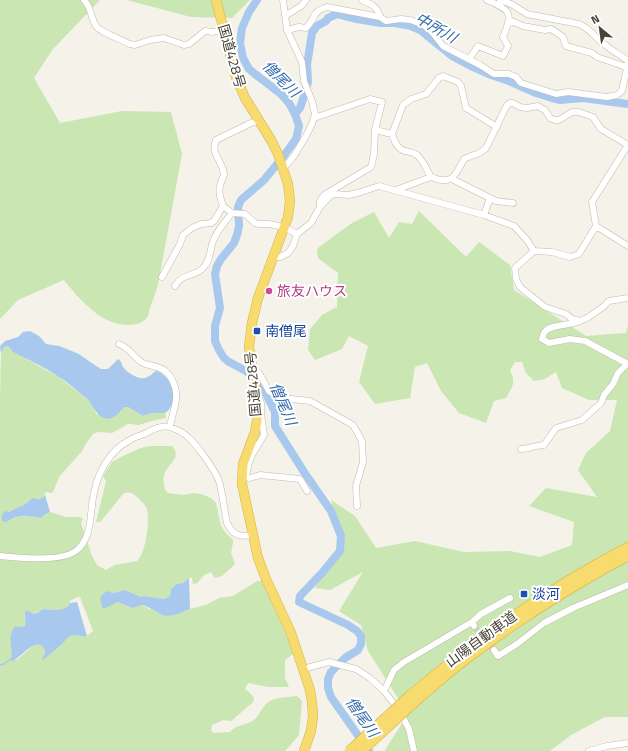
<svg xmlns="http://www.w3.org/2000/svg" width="628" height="751" font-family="'Titillium Web','Noto Sans JP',sans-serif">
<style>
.green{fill:#c9e6b3;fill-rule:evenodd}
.water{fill:#a8c8ee}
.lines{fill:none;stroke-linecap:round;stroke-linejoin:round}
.stream{stroke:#a8c8ee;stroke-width:1.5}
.river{stroke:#a8c8ee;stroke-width:8}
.minor-tunnel{stroke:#d1cfc5;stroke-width:6;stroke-dasharray:6 3;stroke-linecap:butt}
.minor-casing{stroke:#bfbaab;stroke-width:7}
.highway-casing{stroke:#d7b23f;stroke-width:10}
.minor{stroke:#fff;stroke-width:6}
.highway{stroke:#f8db6f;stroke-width:9}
.highway-bridge-casing{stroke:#d7b23f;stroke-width:10;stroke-linecap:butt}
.highway-bridge{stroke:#f8db6f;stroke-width:9}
.hotel-dot{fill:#d1479c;stroke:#fff;stroke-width:1.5}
.transit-dot{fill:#1a4fb4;stroke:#fff;stroke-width:1.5}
.labels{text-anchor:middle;stroke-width:4;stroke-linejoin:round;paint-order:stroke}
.street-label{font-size:14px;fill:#474337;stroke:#fff}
.hotel-label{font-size:14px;fill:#b23c85;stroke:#fff;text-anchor:start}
.transit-label{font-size:14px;fill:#164399;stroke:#fff;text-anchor:start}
.water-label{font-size:15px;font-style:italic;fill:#346caf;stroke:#fff}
</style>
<rect width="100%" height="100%" fill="#f4f2e9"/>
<path class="green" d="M0 0H100L53 49 34 78 60 123 122 111 171 112 182 154 158 285C155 293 153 301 150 308 149 311 149 315 147 317 143 323 138 324 131 325 103 327 80 300 64 280L18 300 0 319Z
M127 0H250L232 18 191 17Z
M419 211 466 257 479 242 510 265 514 290 586 336 626 333 628 325V717H605L571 735 550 751H386L385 750 408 714 368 651 361 625 339 611 363 572 330 590 315 588 341 543 331 500 355 516 376 548 415 541 464 552 510 551 540 557 572 545 574 522 529 506 546 488 597 497 578 470 586 453 610 431 617 400H589L562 388 556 372 545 379 534 381 526 373 522 362H515L510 370C516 383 513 386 506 398L494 401 486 423 459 413 441 391 427 363 415 367 410 398 375 404 359 382 368 346 349 336 342 349 315 360 308 350 310 329 322 315 337 307 338 273 318 258 317 252 318 248 352 223 374 212 389 238 399 222 412 224Z
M5 346H8L13 352 59 377 86 398 92 405 97 415 120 413 124 407H128L143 416 154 413H165L166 418 156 420 138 425 131 424H128L112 433 97 432 93 434 85 445 82 451 59 477 54 490 52 493 46 492 42 499 40 500 32 498C24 507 19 506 9 512L6 511 11 519C21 516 31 516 42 518L44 515 50 512 66 517H80L83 519 81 523 92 556 97 565 106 570 115 565 137 561C146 554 151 516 146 507 144 503 140 500 137 497 133 493 128 491 123 494L102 520 100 522H96L106 481 103 476 112 462 125 455 141 448 151 446H172C183 458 167 464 164 475 163 478 163 481 164 484 164 488 165 490 168 493L183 495 194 493 201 494 211 498 216 503 221 526 225 532 233 540V543L231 553 235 564 222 576 215 578 211 572 204 575 197 583 193 584 192 578H189L183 583 177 584 171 589 170 596 164 599 144 596 141 597 125 590 114 593 107 591 103 608 118 602 132 608 142 605 149 609 156 610 161 615 184 612 190 609 206 605 219 598 233 596 257 581H262L288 639 293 654 285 660V678L289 687H269L248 683 245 689 249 692 254 698 253 702 237 716 231 721 223 720 212 725 211 730 213 733 230 732C235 724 248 726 255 719 261 713 263 704 272 700 278 697 290 697 297 696L302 701 299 735 285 751H0V399L1 353ZM77 597H80L93 631 87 636H81L75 635 70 636 62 644 42 659C44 655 47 651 44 647 36 637 24 656 18 659 16 660 13 660 11 660L17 626 22 627 25 626 26 622 24 615C32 614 37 614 43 609 51 610 66 612 70 603V601Z"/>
<path class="water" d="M30 331 39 336 46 344 59 346 79 354 90 362 101 369H108L118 359C122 362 121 363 123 367 126 372 139 380 145 378 149 377 153 373 156 371 163 372 173 384 174 391 176 397 171 410 165 413 162 413 158 413 155 413 151 413 147 415 143 416L128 407H124C120 413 112 421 104 418 95 415 92 402 84 396 76 390 68 382 59 377 45 367 28 360 13 352L8 346H5L1 353 0 346 5 341 18 337 23 332Z
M45 495 50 512 44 515 42 518C31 516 15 514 7 522L2 521C2 517 1 513 6 511L9 512C19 506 24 507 32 498 39 499 40 501 45 495Z
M189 578 190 609C183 612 171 618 162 615 159 614 157 611 154 610 150 608 147 607 143 605L132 608 118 602 103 609C100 599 98 597 107 591L114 593 125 590 141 597 144 596 164 599 170 596 171 589 174 586 177 584 183 583Z
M77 602 87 636H81L75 635 70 636 62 644 43 660 42 659C44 655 47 651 43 647 35 638 21 657 13 661L11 660C14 648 6 638 15 626L22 627 25 626C27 619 23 617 26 610L34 614 39 612 43 609C51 610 66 612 70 603Z"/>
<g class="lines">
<path class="stream" d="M0 665 4 664 12 658"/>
<path class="river" d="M257 0 249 12 242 28 240 43 243 58 249 69 255 74 281 94 289 103 295 114 299 126 296 139 283 157 264 180 241 200 238 207 239 226 237 235 234 243 221 259 217 266 215 274 220 308 215 326V341L219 350 224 358 229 362 246 371 261 384 275 412V426L304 472 331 511 341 536 340 551 322 573 300 596 299 602 348 625 357 631 361 636V644L358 650 345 658 331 672 328 679V688L331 697 369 751
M295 114 300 108 305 93 308 82 307 65 312 33 317 26 326 21 328 18 337 14 357 19 381 23H395L411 26 420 30 452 56 469 65 491 75 509 81 536 93 552 98 560 100 583 98 628 104"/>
<path class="minor-tunnel" d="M474 626 494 650"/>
<g class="minor-casing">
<path id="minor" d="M84 0C91 7 91 18 96 26 100 32 122 40 130 44L135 45 150 40 164 38 184 45 189 44 205 31 213 32 223 29
M362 0C371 4 378 7 380 17
M500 0 511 4 527 14 579 24C591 29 594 37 604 44 611 50 620 55 628 61
M285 16 301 6 306 0
M509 20 523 26 545 30 551 29 563 37 566 46 592 53 597 57 623 66H628
M287 30 299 27 306 28C316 18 311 12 327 7L380 17 386 21 401 19 410 20 422 24 432 32 443 46 480 65 494 74H509L516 77 521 83 556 94 568 92 607 97 617 95 622 91 627 67
M469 59 478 46 503 56 508 46 503 37C514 12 510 10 487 0
M314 118 370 99 382 102 375 130
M392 134C394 141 397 149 405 151 409 152 413 152 417 155 423 160 427 170 431 177
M628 145 592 202 596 226 579 254 570 257 552 252 534 251 515 268 516 279 520 287 545 307 566 314 572 319 580 321C570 326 548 324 544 333 543 335 543 337 542 339L549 343 570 339 585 341 628 364
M283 169 294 156 306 136 312 124 315 114 312 101 304 81 302 62 287 30 283 0
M452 179 496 201 513 203
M396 190 431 177C452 186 455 176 464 159 471 155 480 155 486 148L507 105 510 103H513L520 107 527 108 538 106 541 108 545 110 550 118 555 120H559L572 112H579L593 117 601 129 628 145
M223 206 232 213 245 214 255 223 259 224H269L284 227 297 234
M320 206V201L324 195 371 167 374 154 375 130 392 134 403 105 411 99 426 94 439 78 443 76 458 82 461 86 466 108 497 127
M484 215 490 198
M596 226 628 246
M272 258 280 257 288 253 293 246 297 234 311 223 320 207 330 196 334 194 349 195 361 192 379 186 484 215 514 226 527 240 534 251
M162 277 180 244 183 235 192 228 201 224 211 223 214 221 223 206C218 192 218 188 224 175 223 161 210 154 216 140L251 123 259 121
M175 286C183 272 194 278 203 268 212 259 209 249 214 239 218 229 226 221 232 213
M580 321 587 318 603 307 609 301 628 298
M119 344C130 348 134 358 143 363 150 366 157 366 164 370 168 373 171 377 173 382 181 397 172 412 170 427
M252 368 259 373 269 391 282 398 310 401 353 425 362 441 363 462 356 486 357 506
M521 449C530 449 536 445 544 445L556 428 582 420 601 403 604 395 613 384 618 373 627 364
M246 476 249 463 252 455 264 435 261 414V403L258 396
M242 477 250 478 260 475 300 479 307 491
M0 556C18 558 63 562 77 550 87 542 90 527 91 514 92 507 92 500 94 493 98 472 110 450 130 440 134 437 139 436 144 434 154 429 164 423 175 429 180 431 184 433 188 437 197 445 215 470 219 481 223 495 224 509 227 523 233 536 240 537 253 535
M472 622 481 614 510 598
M494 650 498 656 517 644 544 623 573 608 628 585
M303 669 329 662 356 669 370 678 384 691 399 710 409 729 414 751
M384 691 394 670 404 662 472 622 474 626
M589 751 607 746 628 743"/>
</g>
<g class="highway-casing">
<path id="highway" d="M216 0 236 77 245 98 271 140 278 154 288 184 290 201 288 217 258 298 252 323 249 347 256 392 257 420 255 432 243 464 242 484 258 558 266 579 280 609 291 633 310 690 312 702 313 716 311 731 304 751
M408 697C476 639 549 588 628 547
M414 703C431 688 449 672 468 658 518 620 572 586 628 556"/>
</g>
<use href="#minor" class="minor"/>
<use href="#highway" class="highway"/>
<g class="highway-bridge-casing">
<path id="highway-bridge" d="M349 751 408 697
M362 751 414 703"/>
</g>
<use href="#highway-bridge" class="highway-bridge"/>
</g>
<circle class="hotel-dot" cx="269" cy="291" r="4"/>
<g class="transit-dot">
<rect x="253" y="327" width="8" height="8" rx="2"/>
<rect x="520" y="590" width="8" height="8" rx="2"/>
</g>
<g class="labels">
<g class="street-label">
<text transform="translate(232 56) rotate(74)" y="5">国道428号</text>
<text transform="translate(253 384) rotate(-95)" y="5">国道428号</text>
<text transform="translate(481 639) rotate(-36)" y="5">山陽自動車道</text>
</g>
<g class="hotel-label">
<text x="277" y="296">旅友ハウス</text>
</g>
<g class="transit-label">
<text x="265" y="336">南僧尾</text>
<text x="532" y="599">淡河</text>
</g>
<g class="water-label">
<text transform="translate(436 28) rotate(30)" y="5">中所川</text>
<text transform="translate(281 79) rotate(45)" y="5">僧尾川</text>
<text transform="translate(283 404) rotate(67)" y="5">僧尾川</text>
<text transform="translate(362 717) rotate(55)" y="5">僧尾川</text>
</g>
</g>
<g transform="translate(600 28) rotate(331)" stroke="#ffffff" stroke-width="3" paint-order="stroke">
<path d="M0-3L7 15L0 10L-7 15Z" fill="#474337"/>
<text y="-6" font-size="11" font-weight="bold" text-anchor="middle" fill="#474337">N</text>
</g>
</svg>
